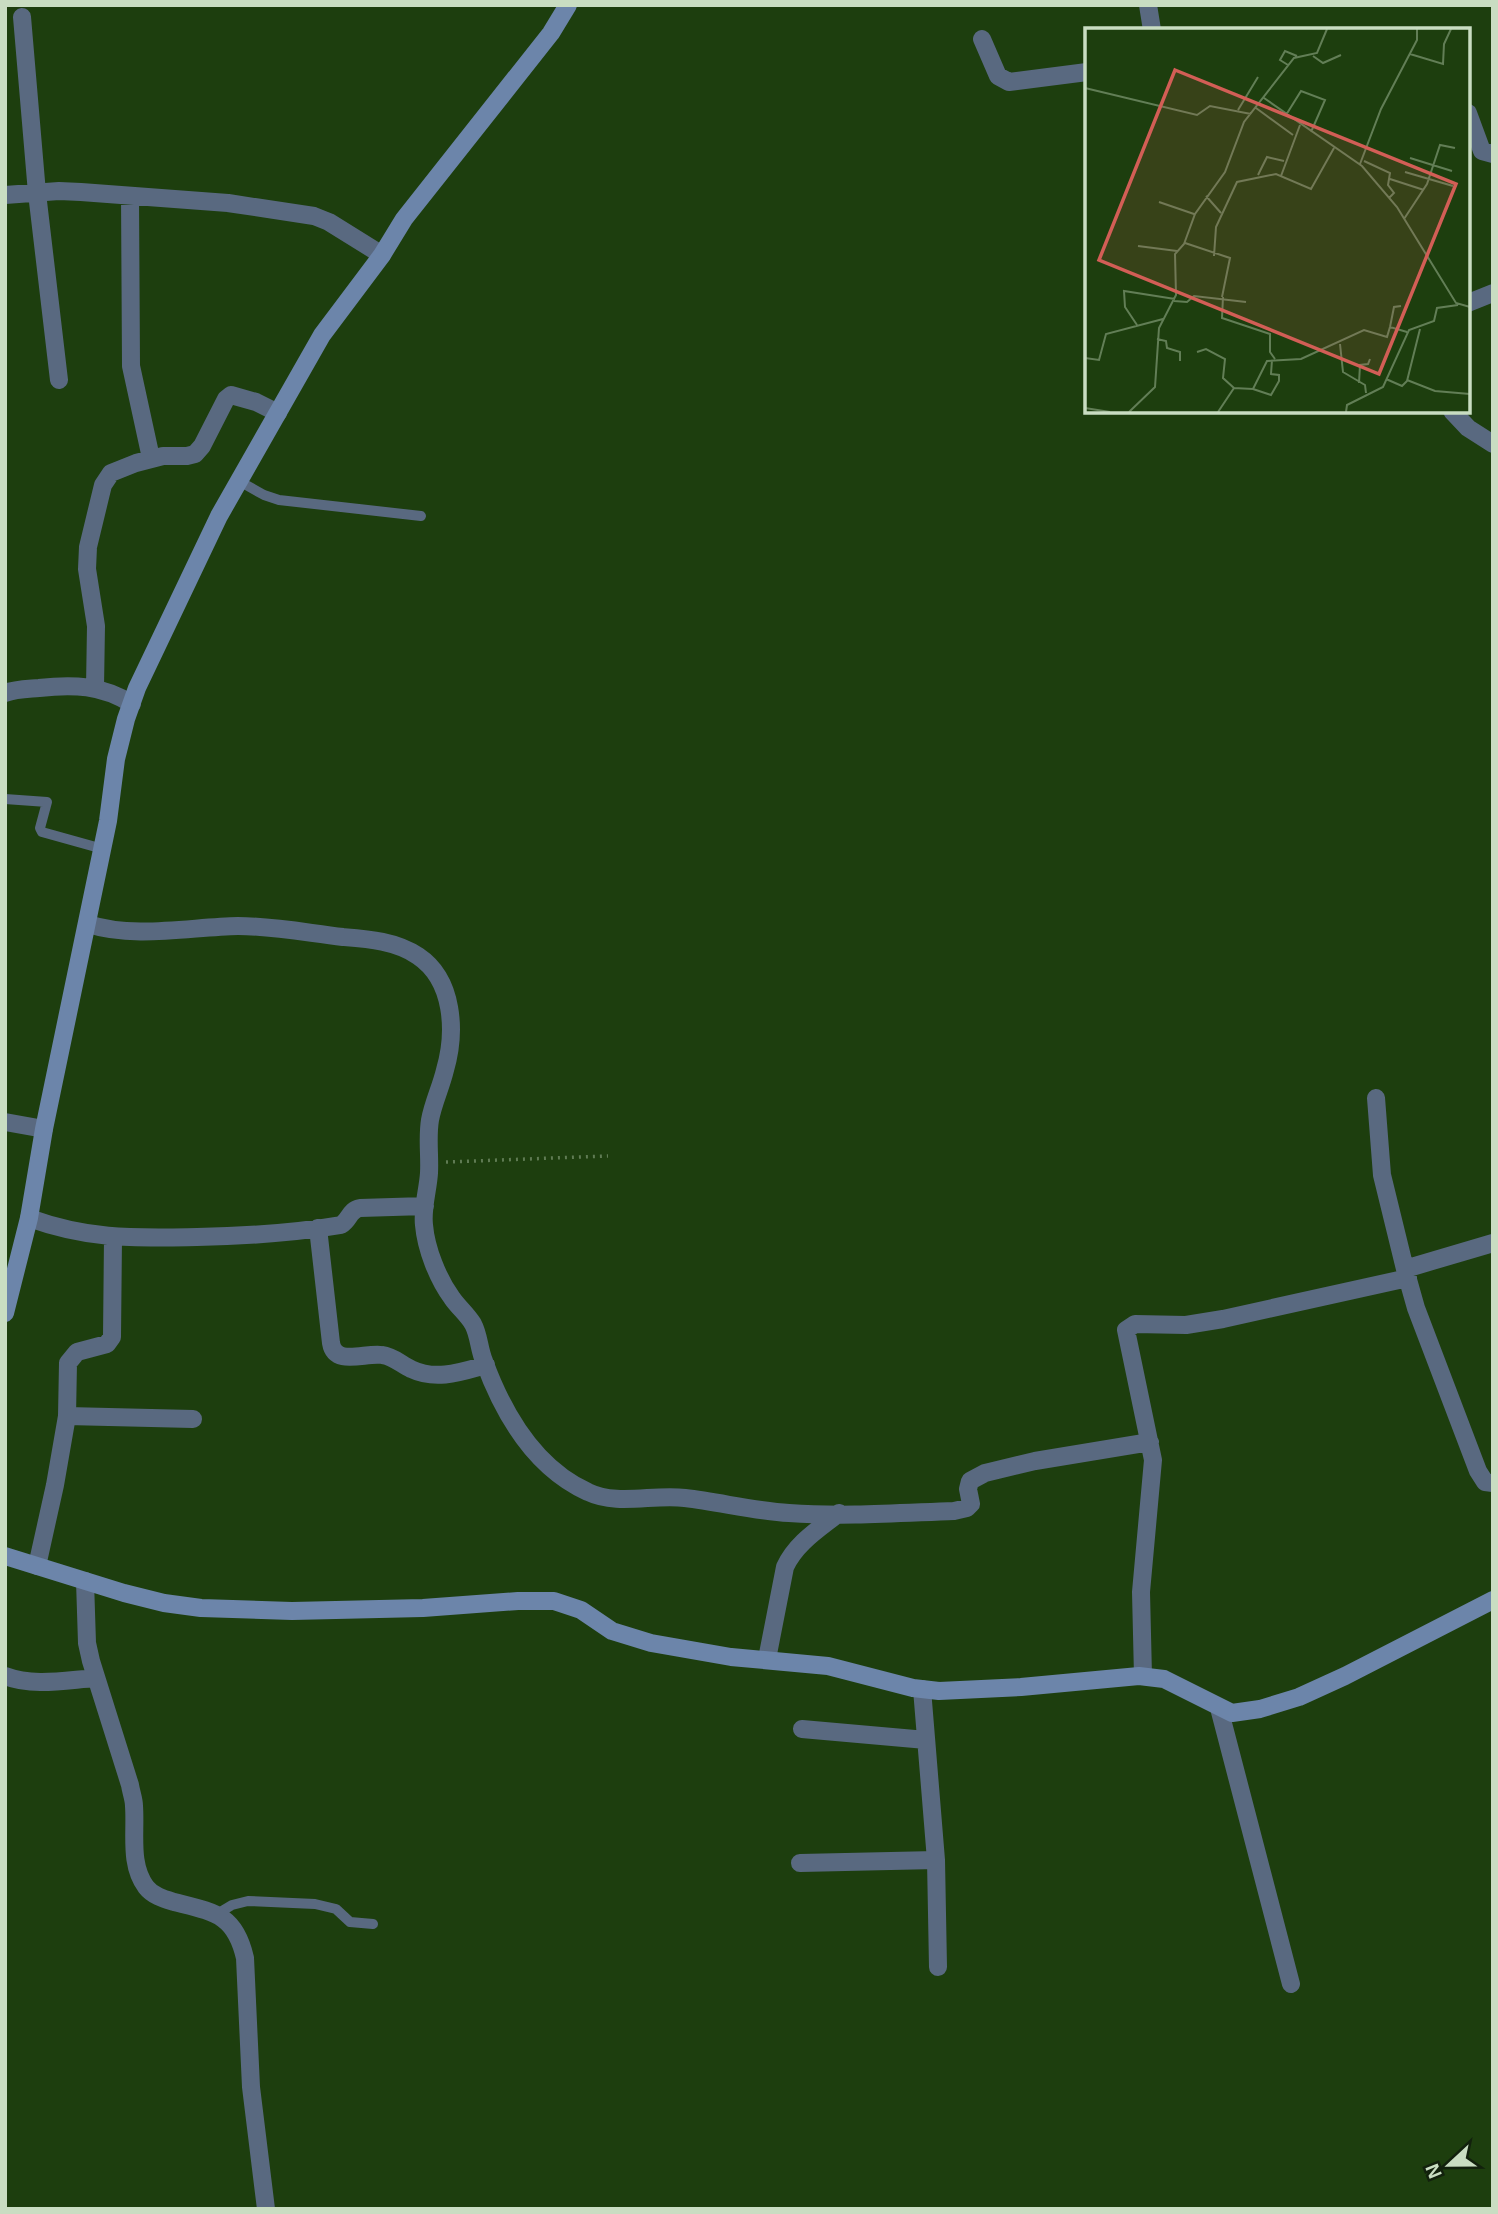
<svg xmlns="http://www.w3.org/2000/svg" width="1498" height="2214" font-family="Helvetica,sans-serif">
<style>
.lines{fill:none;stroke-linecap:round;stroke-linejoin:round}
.path{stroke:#5f7b53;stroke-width:3.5;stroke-dasharray:2 5;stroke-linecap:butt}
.lane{stroke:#596980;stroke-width:10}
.street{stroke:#596980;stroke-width:18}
.secondary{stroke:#6c85aa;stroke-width:18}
.inset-road{fill:none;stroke:#627e56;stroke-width:2}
.view{fill:#d25e56;fill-opacity:0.15;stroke:#d25e56;stroke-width:3.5}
.inset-edge{fill:none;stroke:#c9ddc2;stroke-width:3.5}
</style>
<rect width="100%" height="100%" fill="#1d3e0e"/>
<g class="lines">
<path class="path" d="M446 1162 608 1156"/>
<path class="lane" d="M239 481 264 495 279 500 421 516
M5 799 47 802 40 828 42 832 103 849
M217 1914 232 1905 248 1901 315 1904 336 1909 350 1922 373 1924"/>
<path class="street" d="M1148 5 1152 30
M22 17 37 193 59 380
M982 39 998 76 1009 82 1087 72
M1468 113 1482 151 1493 154
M5 195 59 191 81 192 228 203 314 216 329 222 382 255
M130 196 131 366 151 458
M1468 303 1493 293
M1452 411 1468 428 1493 444
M95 687 96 626 87 569 88 547 103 485 111 473 136 463 163 456H187L195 454 202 446 226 399 231 395 256 402 278 413
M5 693C16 689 28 689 39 688 73 684 102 685 132 704
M88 924C134 939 190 927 238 926 273 926 308 933 343 937 368 939 396 941 418 956 454 980 456 1032 445 1070 441 1087 433 1103 430 1120 427 1138 430 1155 429 1173 428 1190 422 1208 424 1225 426 1249 438 1279 452 1298 458 1307 467 1314 473 1324 479 1335 479 1349 484 1361 503 1413 535 1468 588 1492 617 1506 653 1494 685 1498 720 1502 754 1511 789 1513 844 1517 899 1513 954 1511L967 1508 971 1504 968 1489 970 1481 985 1473 1035 1461 1150 1442
M1376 1098 1382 1175 1405 1269 1416 1308 1478 1471 1485 1482 1493 1483
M5 1122 44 1129
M29 1218C90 1240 134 1238 197 1237 245 1236 294 1233 341 1225 350 1220 349 1210 360 1208L425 1206
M318 1228 331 1343C335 1367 366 1352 382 1355 393 1356 402 1365 411 1369 436 1381 461 1372 486 1365
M1405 1269 1493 1243
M67 1416 193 1419
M37 1566 55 1485 67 1416 68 1363 77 1352 107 1344 112 1337 113 1238
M85 1581 87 1643 91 1661 130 1785C131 1792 134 1799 134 1806 136 1833 129 1864 146 1887 153 1896 164 1899 174 1902 214 1912 235 1914 245 1958L251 2087 266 2209
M767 1659 785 1567C796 1543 819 1529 839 1513
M5 1676C34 1687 66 1680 96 1678
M1143 1676 1141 1592 1153 1460 1126 1330 1135 1324 1186 1325 1223 1319 1408 1278
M922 1689 936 1860 938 1967
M1219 1708 1291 1984
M802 1729 926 1740
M800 1863 936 1860"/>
<path class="secondary" d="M5 1313 29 1218 44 1129 108 821 116 759 126 719 137 688 219 516 322 335 382 255 404 219 551 33 568 5
M5 1556 124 1593 164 1603 201 1608 292 1611 423 1608 518 1601H554L581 1610 612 1631 651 1643 731 1657 828 1666 913 1688 939 1691 1021 1687 1139 1676 1164 1679 1232 1713 1260 1709 1299 1697 1345 1676 1493 1600"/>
</g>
<g transform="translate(1085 28)">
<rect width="385" height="385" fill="#1d3e0e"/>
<path class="inset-road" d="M325 26 358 36 359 16 366 1M228 28 238 35 256 27M203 37 195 32 200 23 212 28M0 60 112 87 125 78 166 86M179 70 277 138 312 179 371 275 385 279M171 80 208 107M153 82 173 49M201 87 216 63 240 72 226 104M325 130 367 143M279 133 305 145 303 157 309 165 304 170M275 136 296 81 332 12V1M320 144 368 158M173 147 182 129 199 133M196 148 215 97M305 151 339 162M121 168 136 185M74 174 109 186M319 191 342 156 355 117 370 120M100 215 145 230 137 269M53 218 92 223M129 228 131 199 152 154 191 146 226 161 249 120M138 269 137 290 185 306V324L190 331M89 273 102 274 109 268 161 274M52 297 40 279 39 263 90 271M305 299 309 279 316 278M72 311 81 313 82 320 95 324V333M255 316 258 344 280 357 281 365M112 324 121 321 140 331 138 350 149 360M0 330 14 332 21 306 78 291M301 351 317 358 322 353 335 301M322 352 350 363 385 366M274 355 275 337 283 336 285 331M168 361 186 367 194 353V347L186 346 187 332M0 380 25 384M44 384 70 359 74 300 91 267 90 226 99 216 110 186 140 144 159 94 209 30 232 25 242 1M133 384 149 360 168 361 182 333 216 331 279 302 302 309 305 299 322 304M261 384 262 377 298 359 324 302 349 293 352 280 373 277"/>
<path class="view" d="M90 42 371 156 294 346 14 232Z"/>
<rect width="385" height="385" class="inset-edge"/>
</g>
<rect width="1498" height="2214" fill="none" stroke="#c9ddc2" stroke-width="14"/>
<g transform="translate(1449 2165) rotate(248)" stroke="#12210d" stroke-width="5" paint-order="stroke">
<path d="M0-5L12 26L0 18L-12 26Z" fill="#c9ddc2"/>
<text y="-10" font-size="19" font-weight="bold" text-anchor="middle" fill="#c9ddc2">N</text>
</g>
</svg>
